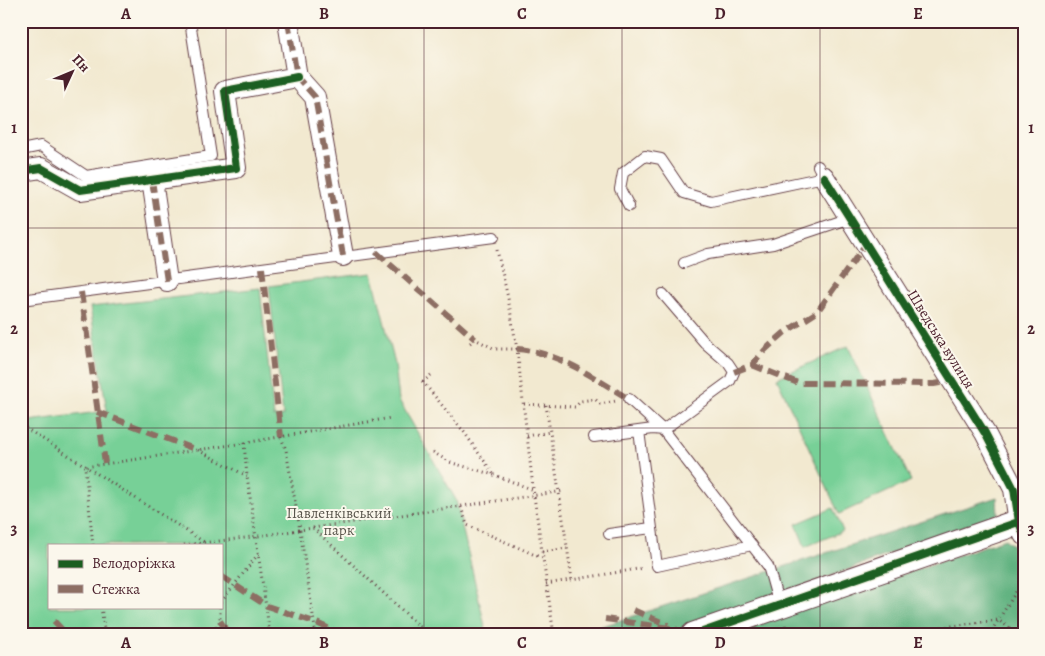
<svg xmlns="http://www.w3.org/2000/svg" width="1045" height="656" font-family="Alegreya,serif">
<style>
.green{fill:#77d097;stroke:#607861;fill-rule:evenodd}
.forest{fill:#61b280;stroke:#566856}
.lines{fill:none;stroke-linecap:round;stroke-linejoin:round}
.service-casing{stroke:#633d44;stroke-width:12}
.minor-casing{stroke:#633d44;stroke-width:22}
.tertiary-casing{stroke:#633d44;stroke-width:27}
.path{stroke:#633d44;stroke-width:3;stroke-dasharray:1 4;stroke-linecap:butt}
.service{stroke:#fff;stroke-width:10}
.minor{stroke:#fff;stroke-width:20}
.tertiary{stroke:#fff;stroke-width:25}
.quiet{stroke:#8d6e63;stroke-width:6;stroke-dasharray:12 6;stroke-linecap:butt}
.cycleway-casing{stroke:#fbf7ec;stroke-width:11}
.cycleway{stroke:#1b5e20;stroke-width:8}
.grid{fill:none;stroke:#4a1f2b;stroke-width:1;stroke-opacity:0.55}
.labels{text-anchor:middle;stroke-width:4;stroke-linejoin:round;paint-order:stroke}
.street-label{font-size:15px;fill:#4a1f2b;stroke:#fbf7ec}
.park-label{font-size:15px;fill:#58544b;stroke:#fbf7ec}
.neatline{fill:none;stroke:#4a1f2b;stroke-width:2}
.grid-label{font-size:16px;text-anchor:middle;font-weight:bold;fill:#4a1f2b}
</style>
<rect width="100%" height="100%" fill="#fbf7ec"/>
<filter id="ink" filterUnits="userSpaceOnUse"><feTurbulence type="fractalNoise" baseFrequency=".02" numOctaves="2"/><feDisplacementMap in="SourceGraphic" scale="10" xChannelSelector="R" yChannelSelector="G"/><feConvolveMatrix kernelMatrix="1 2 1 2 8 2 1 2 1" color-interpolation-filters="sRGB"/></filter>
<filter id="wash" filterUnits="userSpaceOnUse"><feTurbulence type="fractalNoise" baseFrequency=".0096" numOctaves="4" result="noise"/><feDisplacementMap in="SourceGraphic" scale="20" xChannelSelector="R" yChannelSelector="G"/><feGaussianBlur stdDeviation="1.12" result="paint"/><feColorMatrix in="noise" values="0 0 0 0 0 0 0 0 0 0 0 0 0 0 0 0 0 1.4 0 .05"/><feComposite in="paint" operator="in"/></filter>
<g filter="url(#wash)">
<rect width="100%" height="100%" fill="#f2e9d0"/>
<path class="green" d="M372 273 395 364 399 400 456 500 487 635H23L21 622V422L107 411 90 307 260 288 274 417 283 416 269 286ZM49 545H221V607H49Z
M848 346 911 481 839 514 777 378Z
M833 508 843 531 805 547 796 524Z"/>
<path class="forest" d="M997 497 998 514 769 599 662 635H575Z
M1005 539 1015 547 1024 561V635H726Z"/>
</g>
<g filter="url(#ink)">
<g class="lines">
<g class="service-casing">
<path id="service" d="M21 150 41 146 86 176 211 156 190 21
M629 206 620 189 623 173 645 156 661 159 684 193 711 201 824 177 818 166
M684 263 708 254 773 244 850 218
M21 300 494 237
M629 399 663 430 768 566 779 605
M639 431 657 566 752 545
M594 437 653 429 663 430 730 381 734 372 728 363 705 343 663 294
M609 534 651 528"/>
</g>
<g class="minor-casing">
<path id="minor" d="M288 21 297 77 315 97 343 256
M21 171 41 168 80 190 236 168 225 91 297 77
M824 177 985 433 1014 489 1019 522 1024 535
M152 180 167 281"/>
</g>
<g class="tertiary-casing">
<path id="tertiary" d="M694 635 1024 520"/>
</g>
<path class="path" d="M497 250 508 298 517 349 534 496 554 635
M470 343 475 339 495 349H517
M431 375 423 382 464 432 494 475
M524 404 575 407 581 401 595 399 600 404 616 401
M546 405 572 580
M21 427H24L204 542 205 545
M527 436 550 432
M281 437 286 450 300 530 316 635
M244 443 247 476 270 635
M198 450 247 476
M433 452 449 462 494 475 534 490
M461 507 467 525 542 558
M313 528 429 635
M93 545 85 467 244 443 391 418
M184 545 245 538 564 491
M542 552 567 548
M546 584 644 568
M221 602 259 553
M101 607 105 635
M785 625 787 635
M210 635 220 621V607
M882 635 998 620 1021 635
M989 635 1024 579"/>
<use href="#service" class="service"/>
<use href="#minor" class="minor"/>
<use href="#tertiary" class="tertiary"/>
<path class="quiet" d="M288 21 297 77 315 97 343 256
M152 180 167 281
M376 252 475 339
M262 268 281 437
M81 292 105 463
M517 349C559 352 594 378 629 399
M752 365 798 383 934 384 952 381
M734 372 752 365 765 350 784 333 817 312 865 245
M97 412 197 450
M221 576 267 606 314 622 344 635
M633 610 668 625
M605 619 677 629
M54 621 67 635
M220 621 230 635"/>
<g class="cycleway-casing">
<path id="cycleway" d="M21 171 41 168 80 190 236 168 225 91 297 77
M824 177 985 433 1014 489 1019 522 1024 535
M694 635 1024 520"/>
</g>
<use href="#cycleway" class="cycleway"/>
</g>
</g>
<path class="grid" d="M226 21V635M424 21V635M622 21V635M820 21V635M21 228H1024M21 428H1024"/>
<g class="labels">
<g class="street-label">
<text transform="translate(941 339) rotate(58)" y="5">Шведська вулиця</text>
</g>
<g class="park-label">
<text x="339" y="518">Павленківський<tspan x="339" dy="17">парк</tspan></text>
</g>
</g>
<rect width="1045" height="656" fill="none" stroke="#fbf7ec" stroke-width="55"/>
<rect x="48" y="544" width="175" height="65" fill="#fbf7ec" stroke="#b4a19f"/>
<rect x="58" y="560" width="25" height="8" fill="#1b5e20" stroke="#b4a19f"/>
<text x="92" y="568" font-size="15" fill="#4a1f2b">Велодоріжка</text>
<rect x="58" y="585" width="25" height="8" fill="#8d6e63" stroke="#b4a19f"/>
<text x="92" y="594" font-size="15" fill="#4a1f2b">Стежка</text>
<g transform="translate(72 72) rotate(46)" stroke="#fbf7ec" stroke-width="4" paint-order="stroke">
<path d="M0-4L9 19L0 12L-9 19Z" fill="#4a1f2b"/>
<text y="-8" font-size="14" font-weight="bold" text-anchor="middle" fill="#4a1f2b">Пн</text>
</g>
<rect x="28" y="28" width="990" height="600" class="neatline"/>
<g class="grid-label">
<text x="126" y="19">A</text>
<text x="324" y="19">B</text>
<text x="522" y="19">C</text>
<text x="720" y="19">D</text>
<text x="918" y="19">E</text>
<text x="14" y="133">1</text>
<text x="1031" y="133">1</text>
<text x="14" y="334">2</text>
<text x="1031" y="334">2</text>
<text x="14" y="534">3</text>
<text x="1031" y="534">3</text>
<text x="126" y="648">A</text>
<text x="324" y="648">B</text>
<text x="522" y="648">C</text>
<text x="720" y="648">D</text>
<text x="918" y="648">E</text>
</g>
</svg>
